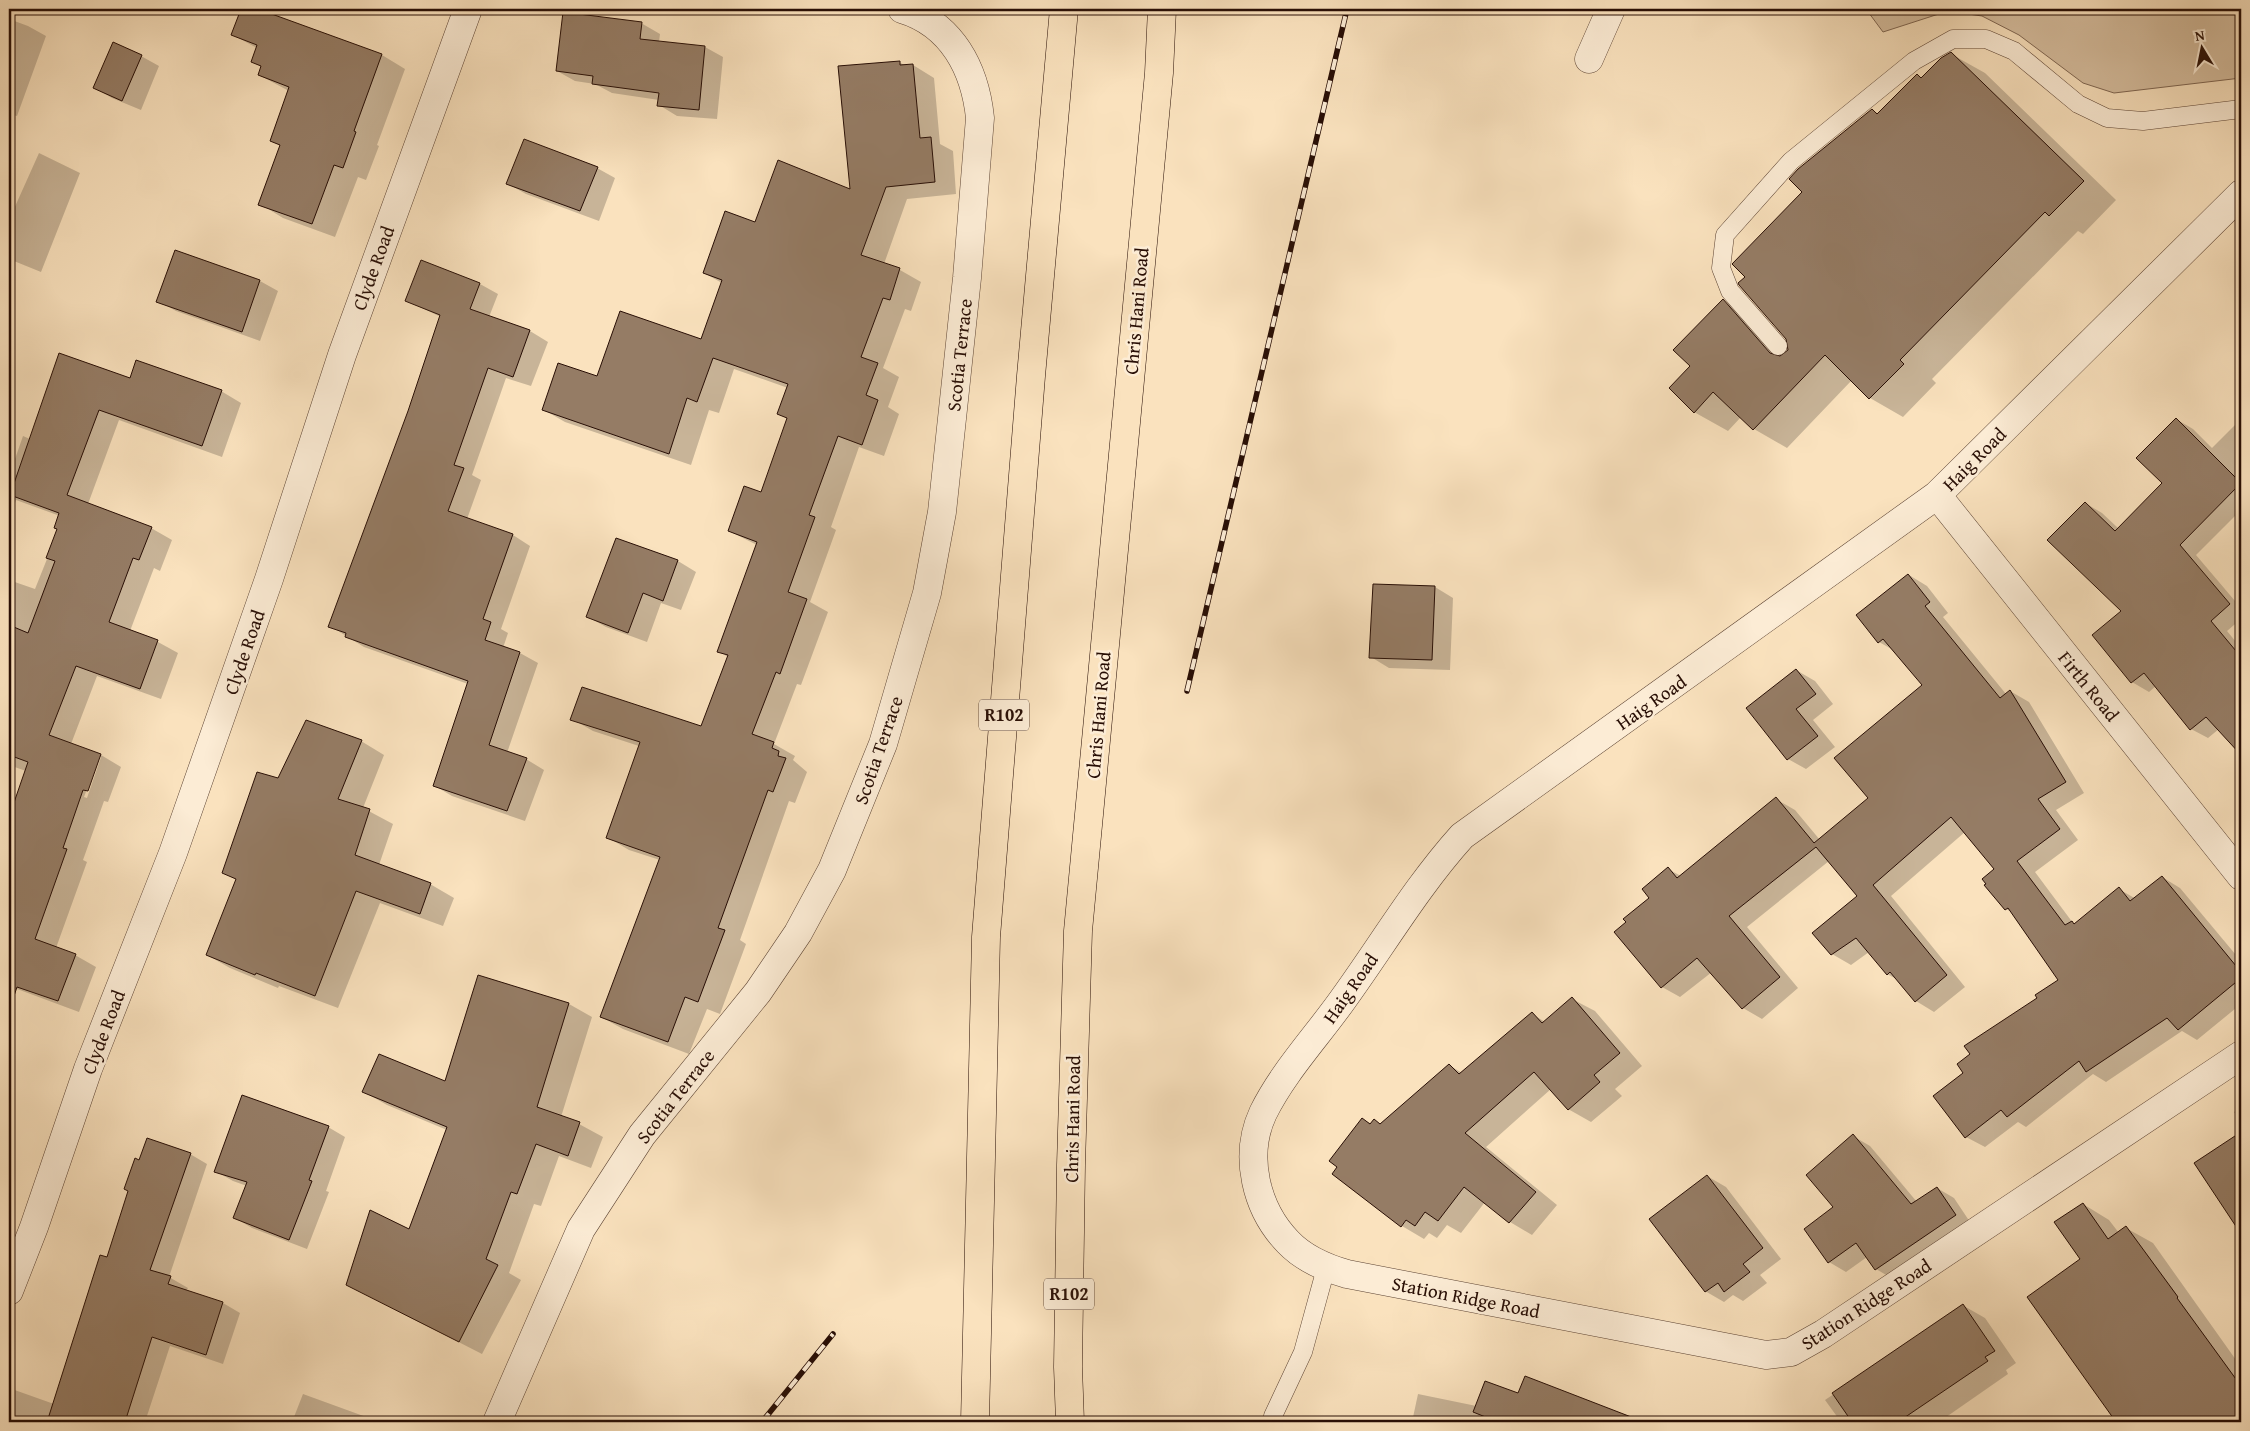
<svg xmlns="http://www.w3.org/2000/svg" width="2250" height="1431" font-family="'Gentium Book Plus',serif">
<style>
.green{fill:#d6be9f;stroke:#7f6652}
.shadow{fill:#0003;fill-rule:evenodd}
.building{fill:#957c65;stroke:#280e05}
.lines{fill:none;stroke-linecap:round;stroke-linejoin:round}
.lane-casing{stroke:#5c4333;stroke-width:19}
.street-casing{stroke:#5c4333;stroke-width:29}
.primary-casing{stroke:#280e05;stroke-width:29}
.lane{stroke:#fcecd5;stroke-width:18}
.street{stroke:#fcecd5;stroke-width:28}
.primary{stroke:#fae2be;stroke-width:28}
.rail-casing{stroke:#280e05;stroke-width:5.5}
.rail{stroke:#fcecd5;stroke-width:4;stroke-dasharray:11;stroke-linecap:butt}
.labels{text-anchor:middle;stroke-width:5;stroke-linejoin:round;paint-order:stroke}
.shield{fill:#fcecd5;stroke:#685143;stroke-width:1}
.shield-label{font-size:18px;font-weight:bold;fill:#280e05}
.street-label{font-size:19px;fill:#280e05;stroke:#fcecd5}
</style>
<rect width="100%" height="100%" fill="#fae2be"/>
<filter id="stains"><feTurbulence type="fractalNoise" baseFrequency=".004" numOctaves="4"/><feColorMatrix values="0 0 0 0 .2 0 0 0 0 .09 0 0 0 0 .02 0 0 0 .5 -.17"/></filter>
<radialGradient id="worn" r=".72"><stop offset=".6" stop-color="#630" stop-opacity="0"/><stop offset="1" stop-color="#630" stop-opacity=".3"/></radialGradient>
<path class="green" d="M1866 9H2241V78L2114 93 2083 83 2019 35 1982 16 1948 11 1883 32Z"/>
<path class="shadow" d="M242 9H254L382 55 405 69 377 145 379 146 366 180 358 177 335 237 283 218 260 204 281 146 271 141 289 91 259 75 262 67 253 62 257 48 233 35Z
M1518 9H1528L1527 12Z
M9 19 28 26 46 36 17 116 9 114Z
M641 23 660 34 659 42 705 47 723 57 717 119 677 116 659 105V100L612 93 595 84 575 81 557 71Z
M1951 54 1985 73 2116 200 2083 234 2078 231 1932 379 1936 383 1903 417 1870 398 1852 380 1787 448 1754 429 1741 417 1728 431 1694 412 1691 366 1723 301 1756 320 1786 354 1790 344 1747 277 1804 192 1872 110 1879 114 1917 75 1922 78Z
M141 56 159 66 141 110 112 98 94 88Z
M899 62 906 66 913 65 934 78 940 144 953 151 956 194 907 199 884 264 900 270 921 282 911 311 905 309 883 368 899 377 888 407 899 414 884 456 859 447 831 527 836 530 810 602 828 612 801 685 797 684 774 744 795 756 793 760 807 772 795 803 789 801 740 940 746 944 720 1014 707 1009 689 1054 623 1029 601 1017 660 860 629 850 607 837 639 746 593 731 572 719 702 727 728 657 718 651 757 545 729 531 762 494 788 419 779 414 788 388 734 369 719 413 709 410 691 465 565 422 544 410 597 378 701 341 722 283 704 273 756 224 852 191Z
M39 153 80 173 41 272 9 259V220Z
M597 168 615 178 599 221 526 194 508 184Z
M422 262 480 284 498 294 489 317 530 331 548 342 531 386 506 378 472 475 481 480 467 519 513 535 530 546 501 629 508 633 503 648 520 653 538 663 507 753 526 759 544 770 525 821 452 796 435 786 468 684 364 647 330 626 409 411 441 317 407 301Z
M260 281 278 291 260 341 176 311 158 301Z
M2241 376V386L2236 381Z
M130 380 221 391 241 403 222 457 119 420 88 504 151 528 172 540 160 571 154 568 130 631 158 642 178 653 161 699 97 676 71 744 101 755 121 767 108 802 104 801 83 860 87 862 56 948 75 955 96 967 79 1012 9 986V820L26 771 9 765V580L35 589 59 529 60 516 16 500 9 521V457L15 459 23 436 30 439ZM99 757H101L87 798 84 797Z
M2176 419 2193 429 2212 448 2241 419V510L2196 555 2241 608V619L2227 631 2241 648V750L2234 745 2219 729 2208 738 2191 729 2156 686 2149 692 2132 682 2123 611 2085 503 2102 513 2119 529 2163 483Z
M617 539 678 561 696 572 681 610 661 603 647 642 606 627 588 617Z
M1909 575 1927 586 1948 613 1943 617 2006 694 2010 691 2029 702 2084 793 2056 810 2078 840 2035 872 2073 923 2076 924 2119 889 2136 899 2162 877 2180 888 2241 961V1004L2197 1040 2182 1031 2106 1082 2093 1074 2026 1127 2018 1122 1985 1147 1966 1137 1965 1073 2039 998 2060 980 2013 913 2006 909 1996 869 1965 832 1891 896 1965 987 1934 1012 1916 1001 1898 980 1887 974 1869 952 1851 965 1832 954 1858 896 1829 861 1747 927 1798 988 1762 1019 1743 1008 1712 972 1680 997 1662 987 1650 898 1668 869 1681 876 1776 799 1795 810 1820 840 1870 798 1923 685 1895 651 1879 642Z
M1374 585 1435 587 1453 598 1450 670 1389 668 1371 657Z
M1796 670 1815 681 1833 704 1813 720 1835 747 1806 769 1788 759Z
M361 741 384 755 363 808 393 824 379 865 430 884 454 898 443 926 380 903 338 1008 279 986 278 988 230 968 207 955 237 880 224 873 279 780Z
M479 977 569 1004 592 1017 561 1117 579 1124 603 1137 591 1168 559 1156 541 1206 534 1204 509 1273 521 1280 482 1354 347 1285 410 1231 447 1130 387 1105 364 1092 446 1083Z
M1572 999 1595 1011 1642 1066 1615 1089 1622 1096 1591 1122 1568 1109 1551 1089 1486 1147 1557 1205 1532 1235 1510 1222 1485 1202 1461 1233 1447 1225 1437 1238 1429 1233 1424 1239 1402 1226 1333 1174 1362 1119 1372 1124 1381 1125 1449 1065 1462 1073 1532 1014 1545 1022Z
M2241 1108V1123L2234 1112Z
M328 1127 345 1137 326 1191 329 1192 307 1249 252 1228 235 1218 247 1186 233 1181 215 1171Z
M2241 1133V1232L2196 1163Z
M1853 1136 1870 1146 1917 1202 1937 1188 1954 1198 1972 1225 1893 1279 1876 1269 1867 1257 1846 1272 1829 1262 1805 1229 1835 1208Z
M190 1154 207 1164 169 1277 188 1288 186 1291 223 1303 240 1313 223 1364 170 1346 145 1422H9V1388L54 1404 108 1258 140 1161Z
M1707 1176 1726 1187 1781 1259 1760 1275 1767 1283 1743 1301 1733 1295 1724 1302 1705 1291Z
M2083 1204 2109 1220 2119 1233 2126 1228 2153 1243 2241 1367V1422H2118L2028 1298 2082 1259Z
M1964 1306 1985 1318 2016 1363 2006 1370 2008 1374 1939 1422H1841L1825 1400Z
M303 1394 380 1422H292Z
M1418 1394 1491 1409 1621 1417 1619 1422H1514L1509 1419 1511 1422H1412Z"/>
<path class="building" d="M241 9H258L382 54 354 131 356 132 343 168 334 165 312 224 258 205 280 145 270 141 289 87 258 75 261 66 251 62 257 45 231 35Z
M563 12 642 22 640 39 705 46 699 110 657 106 659 93 592 84 593 76 556 71Z
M113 42 142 55 122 101 93 88Z
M1951 52 2084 181 2049 216 2045 212 1900 360 1904 364 1869 399 1825 355 1753 430 1713 392 1694 413 1669 388 1690 366 1673 350 1723 299 1770 353 1780 356 1788 350 1786 339 1739 285 1738 283 1745 277 1732 264 1802 192 1789 179 1798 169 1872 109 1877 114 1917 74 1921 78 1941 58Z
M900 61V65L913 64 920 138 931 137 935 182 886 187 861 255 900 268 890 300 883 298 861 357 878 363 866 395 878 400 862 445 838 436 809 515 815 517 788 592 807 599 780 674 776 672 752 734 774 742 772 748 779 751 778 756 786 758 773 792 768 790 718 928 725 930 698 1002 685 997 668 1042 600 1017 660 857 606 838 640 742 570 720 582 687 701 726 728 655 717 652 757 542 728 531 744 486 761 492 787 418 777 414 788 384 713 358 697 402 687 398 669 454 542 410 558 363 597 376 620 311 701 339 722 280 703 273 725 211 755 222 778 160 850 189 838 66Z
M524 139 598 167 580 211 506 184Z
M175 250 260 280 242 332 156 302Z
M421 260 480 283 470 309 530 330 513 377 488 368 454 465 464 468 448 511 513 534 483 619 491 622 485 640 520 652 489 745 527 758 507 811 433 786 468 681 345 637 346 633 328 627 408 411 440 315 405 301Z
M59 353 130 378 136 360 222 390 202 446 99 410 67 495 152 527 139 560 133 558 109 622 158 640 140 689 76 666 49 735 101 754 88 791 83 790 63 848 67 849 35 939 76 954 58 1001 17 987 13 999 9 998V817L28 762 9 755V625L28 633 55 561 46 558 57 529 54 528 59 513 10 495Z
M2176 418 2241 483 2180 545 2230 604 2211 621 2241 657V755L2206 717 2190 730 2144 673 2131 683 2092 635 2121 611 2047 540 2085 502 2115 531 2162 483 2136 458Z
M616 538 678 560 663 601 643 593 628 633 586 617Z
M1908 574 1930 602 1925 606 2000 698 2010 690 2066 782 2038 799 2060 829 2017 861 2065 925 2072 921 2074 924 2119 887 2130 901 2162 876 2241 972V978L2178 1030 2167 1018 2086 1072 2079 1061 2007 1117 2001 1110 1965 1138 1933 1096 1963 1073 1957 1064 1970 1054 1964 1046 2037 998 2035 995 2058 980 2008 908 2005 910 1984 885 1986 884 1982 879 1994 869 1951 817 1873 885 1947 975 1915 1002 1890 972 1887 975 1856 938 1831 955 1812 933 1857 896 1816 847 1729 916 1780 977 1742 1009 1697 958 1661 988 1614 932 1626 922 1623 919 1649 898 1642 889 1668 867 1677 878 1776 797 1814 843 1868 798 1834 758 1922 685 1883 639 1878 643 1856 615Z
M1373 584 1435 586 1432 660 1369 658Z
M1796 669 1816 694 1796 709 1818 736 1787 760 1746 708Z
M306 720 362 740 338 799 370 809 355 855 431 883 420 914 356 891 315 996 256 973 255 975 206 955 236 879 222 873 257 772 278 778Z
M478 975 569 1003 537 1107 580 1122 568 1156 536 1144 517 1194 511 1192 486 1259 498 1265 459 1342 346 1285 370 1210 409 1229 447 1127 362 1092 379 1054 445 1081Z
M1572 997 1620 1053 1594 1075 1600 1082 1568 1110 1534 1072 1465 1133 1536 1192 1509 1223 1464 1187 1438 1221 1425 1212 1415 1226 1406 1220 1401 1227 1332 1174 1337 1167 1329 1161 1362 1118 1370 1124 1374 1119 1380 1124 1449 1064 1459 1074 1532 1012 1542 1023Z
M242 1095 329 1126 309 1180 312 1181 289 1240 233 1218 247 1182 214 1172Z
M2241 1132V1234L2194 1163Z
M1853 1134 1911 1204 1937 1187 1956 1215 1875 1270 1856 1243 1828 1263 1804 1229 1833 1207 1806 1175Z
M147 1138 191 1153 150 1270 171 1276 168 1284 223 1302 206 1355 152 1337 125 1422H47L100 1255 107 1257 128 1191 124 1189 135 1158 139 1160Z
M1707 1175 1763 1248 1743 1264 1750 1272 1724 1292 1718 1283 1705 1292 1649 1219Z
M2083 1203 2108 1239 2126 1226 2178 1297 2177 1298 2241 1386V1422H2116L2091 1387 2027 1297 2080 1259 2054 1222Z
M1963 1304 1995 1351 1985 1357 1988 1361 1898 1422H1852L1832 1393Z
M1525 1376 1639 1420V1422H1498L1473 1412 1485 1381 1518 1393Z"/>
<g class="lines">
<g class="lane-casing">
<path id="lane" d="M1778 346 1730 291 1721 268 1725 235 1791 161 1914 61 1953 39H1986L2014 51 2078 104 2107 118 2143 121 2241 109
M1272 1422 1273 1416 1303 1352 1326 1268"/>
</g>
<g class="street-casing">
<path id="street" d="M1589 59 1611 9
M2241 194 1937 495 1462 836C1417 886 1383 944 1344 998 1318 1035 1283 1072 1263 1113 1243 1156 1256 1209 1288 1242 1304 1259 1326 1268 1347 1274L1766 1355 1791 1352 1823 1334 2241 1055
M1937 495 2241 876
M9 1291 34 1227 88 1069 173 853 269 579 342 355 468 9
M497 1422 581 1229 642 1135 758 992 798 933 832 870 883 744 927 593 942 512 967 278 980 118C975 69 952 24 902 9"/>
</g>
<g class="primary-casing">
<path id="primary" d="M975 1422 986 937 1031 376 1064 9
M1070 1422 1068 1367 1071 1165 1078 931 1159 73 1162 9"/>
</g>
<use href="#lane" class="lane"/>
<use href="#street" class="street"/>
<use href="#primary" class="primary"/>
<g class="rail-casing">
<path id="rail" d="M1187 691 1347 9
M762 1422 833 1334"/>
</g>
<use href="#rail" class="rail"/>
</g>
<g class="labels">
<g class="shield">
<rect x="979" y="699.5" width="50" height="31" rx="4"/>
<rect x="1044" y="1278.5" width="50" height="31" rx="4"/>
</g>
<g class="shield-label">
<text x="1004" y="721">R102</text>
<text x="1069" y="1300">R102</text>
</g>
<g class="street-label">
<text transform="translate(373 268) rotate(-70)" y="7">Clyde Road</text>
<text transform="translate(1136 311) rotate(-85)" y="7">Chris Hani Road</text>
<text transform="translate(959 355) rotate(-84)" y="7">Scotia Terrace</text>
<text transform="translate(1974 459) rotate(-45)" y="7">Haig Road</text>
<text transform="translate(244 652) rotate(-71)" y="7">Clyde Road</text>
<text transform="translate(2089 686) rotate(51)" y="7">Firth Road</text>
<text transform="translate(1651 702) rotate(-35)" y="7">Haig Road</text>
<text transform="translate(1098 715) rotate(-85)" y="7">Chris Hani Road</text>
<text transform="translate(878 750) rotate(-71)" y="7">Scotia Terrace</text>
<text transform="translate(1350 988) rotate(-55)" y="7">Haig Road</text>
<text transform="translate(103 1032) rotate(-69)" y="7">Clyde Road</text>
<text transform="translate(675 1096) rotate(-52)" y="7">Scotia Terrace</text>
<text transform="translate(1072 1119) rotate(-89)" y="7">Chris Hani Road</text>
<text transform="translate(1466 1297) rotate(11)" y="7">Station Ridge Road</text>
<text transform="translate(1866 1304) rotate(-33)" y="7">Station Ridge Road</text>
</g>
</g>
<rect width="2250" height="1431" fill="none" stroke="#fae2be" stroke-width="30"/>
<rect x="10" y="10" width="2230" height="1411" fill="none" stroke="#280e05" stroke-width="2.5"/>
<rect x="15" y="15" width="2220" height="1401" fill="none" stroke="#280e05"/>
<g transform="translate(2202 48) rotate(350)" stroke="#fcecd5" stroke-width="4" paint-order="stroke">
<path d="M0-4L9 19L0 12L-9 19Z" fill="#280e05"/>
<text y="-8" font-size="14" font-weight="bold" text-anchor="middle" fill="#280e05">N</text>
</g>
<rect width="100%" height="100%" filter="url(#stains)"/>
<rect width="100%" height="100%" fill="url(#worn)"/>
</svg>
